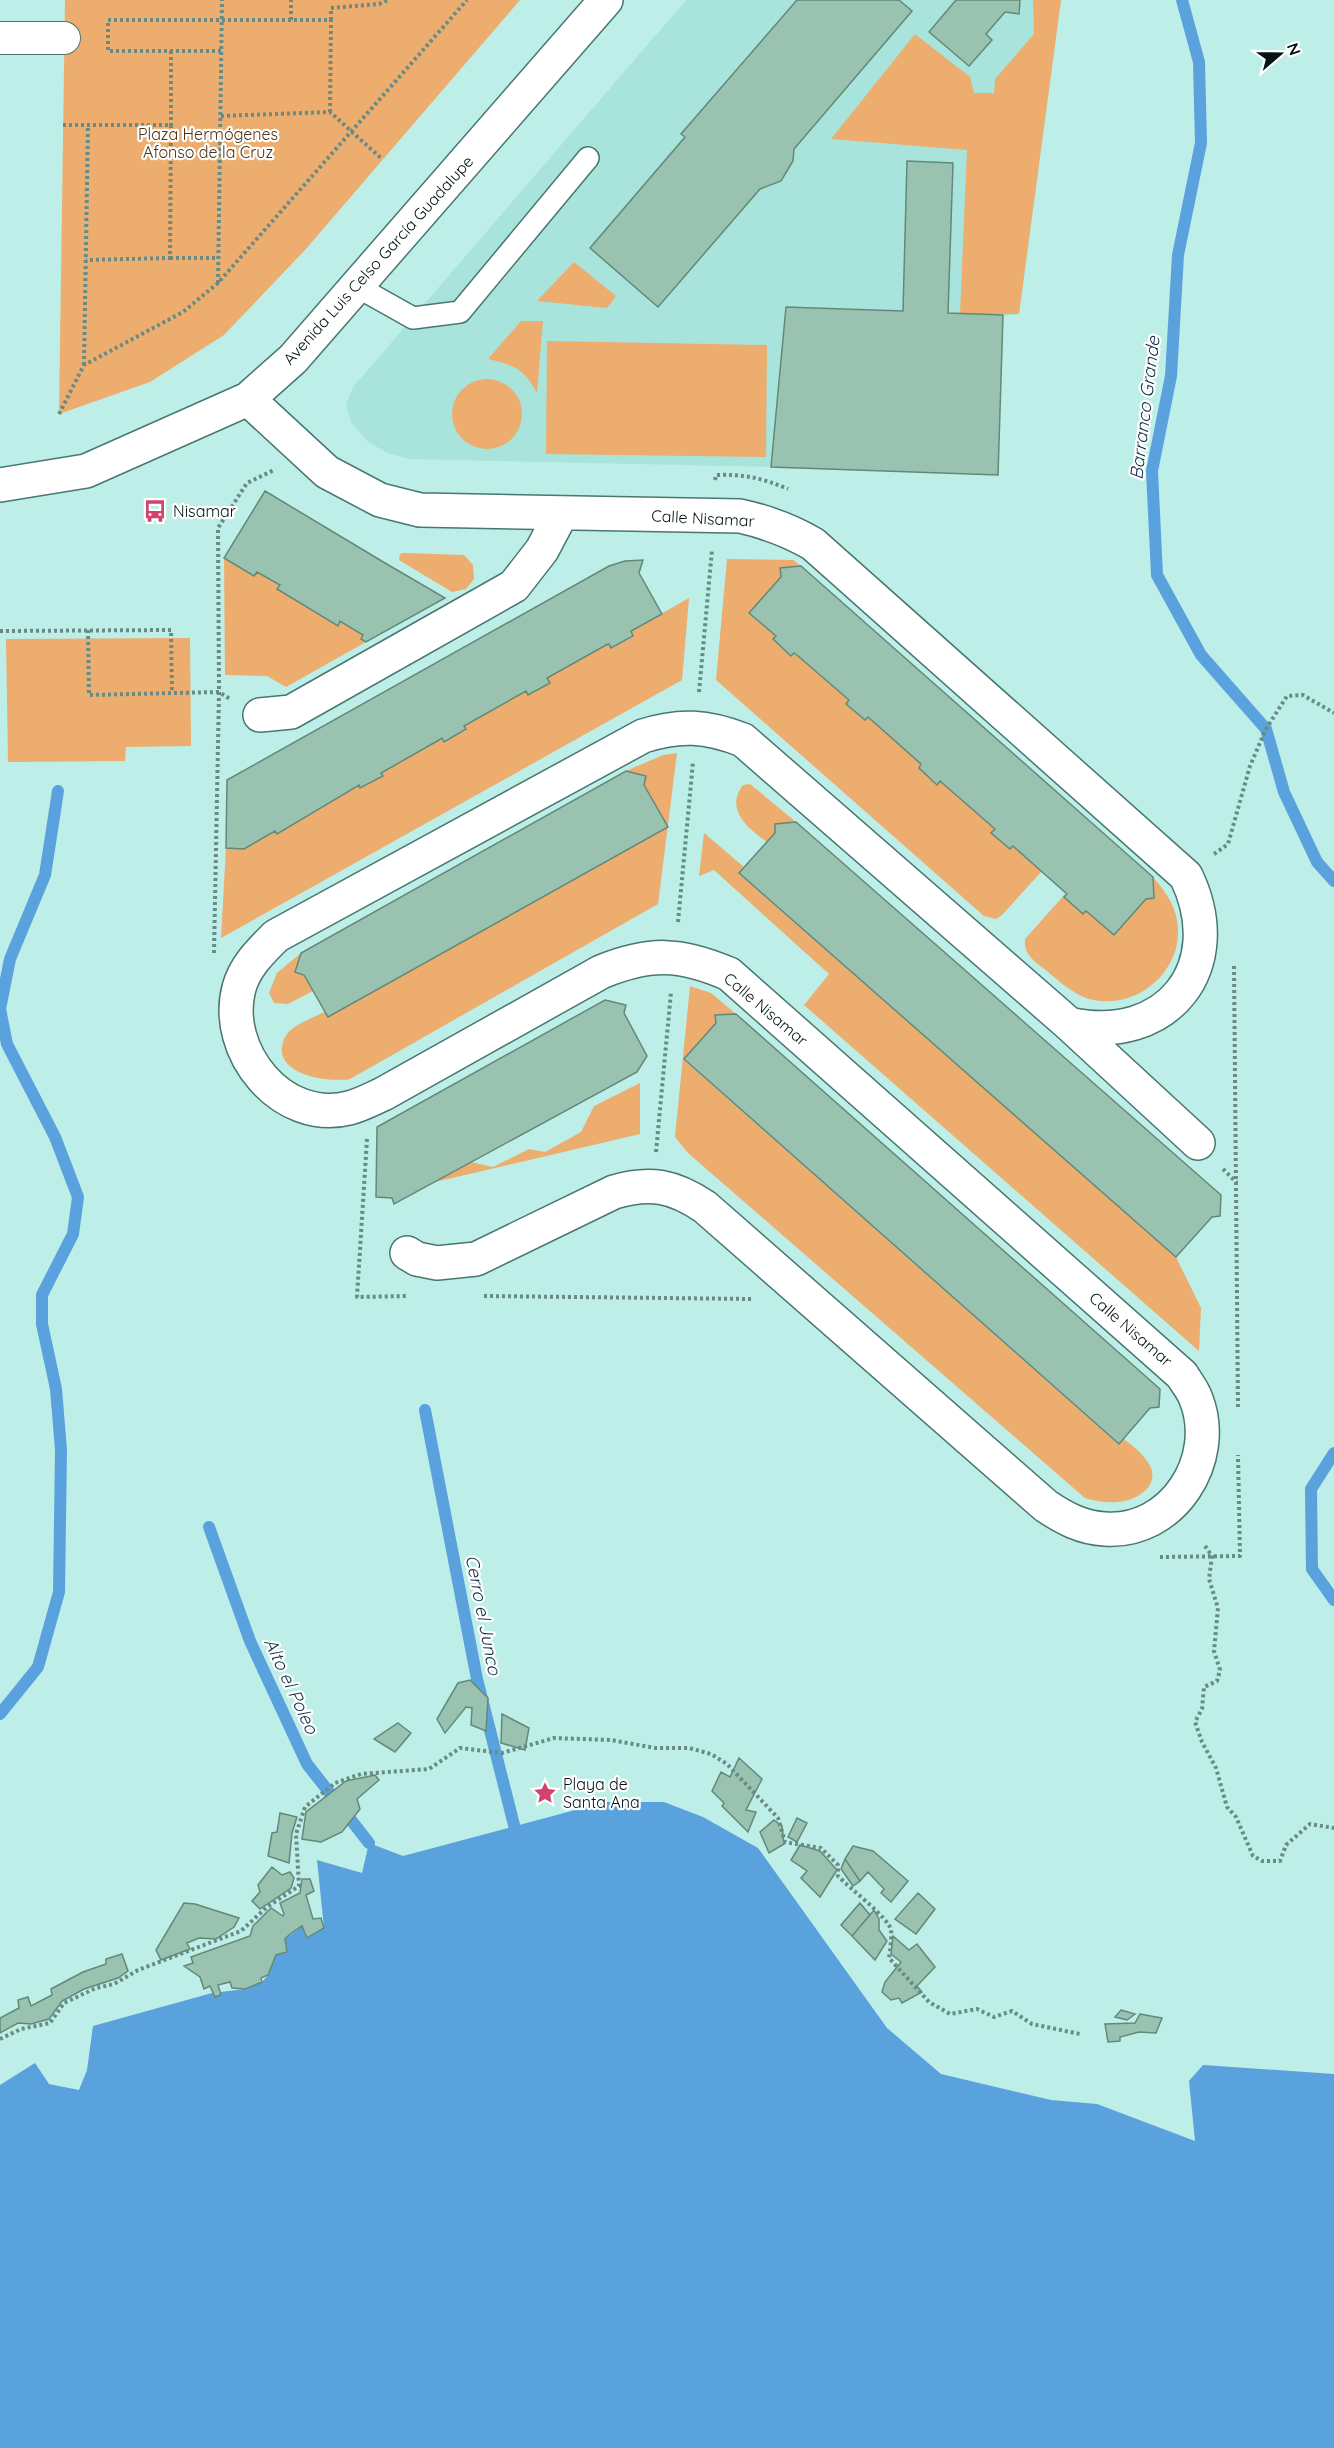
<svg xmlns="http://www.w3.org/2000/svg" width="1334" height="2448" font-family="Quicksand,sans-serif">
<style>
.built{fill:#a8e4dc}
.green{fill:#ecad6e}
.water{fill:#5aa2de}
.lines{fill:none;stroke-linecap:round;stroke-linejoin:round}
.stream{stroke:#5aa2de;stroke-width:12}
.building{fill:#99c3b0;stroke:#628978;stroke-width:1.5}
.service-casing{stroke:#487671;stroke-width:24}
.pedestrian-casing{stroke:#487671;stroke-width:34}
.minor-casing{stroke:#487671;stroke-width:36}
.path{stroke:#688b86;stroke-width:4;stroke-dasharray:3 3;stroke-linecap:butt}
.service{stroke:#fff;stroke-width:21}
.pedestrian{stroke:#fff;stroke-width:32}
.minor{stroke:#fff;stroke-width:33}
.labels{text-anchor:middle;stroke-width:4.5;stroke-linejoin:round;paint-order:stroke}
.park-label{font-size:16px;fill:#4d3214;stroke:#fff}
.street-label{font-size:16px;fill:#021311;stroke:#fff}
.poi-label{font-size:16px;fill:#021311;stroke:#fff;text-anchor:start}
.water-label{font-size:18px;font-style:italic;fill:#0f2e47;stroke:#fff}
</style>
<rect width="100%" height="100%" fill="#bdeee7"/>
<path class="built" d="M686 0H1061L1019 314 1003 316 998 475 771 467 410 459 390 454 368 442 351 422 346 405 353 387Z"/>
<path class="green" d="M65 0H520L305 250 224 335 150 382 59 414Z
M1033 0H1061L1019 314H960L967 150 831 139 915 34 970 77 974 93H994L995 79 1034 34Z
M574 262 616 296 607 308 537 301Z
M521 321H543L537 393C524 369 514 365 488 359Z
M547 341 767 345 766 457 546 454Z
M452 414a35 35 0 1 1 70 0a35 35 0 1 1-70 0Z
M404 553 464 555 473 565 474 579 466 589 452 592 399 560 400 554Z
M224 558 254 576 257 572 280 585 278 590 337 625 340 621 363 635 361 639 366 642 286 687 267 676 225 675Z
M727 559 793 560 801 566 780 568 781 577 749 614 776 636 773 639 791 656 794 653 798 656 849 700 846 704 864 720 868 717 921 764 919 768 937 784 940 781 995 829 992 833 1010 849 1013 846 1042 871 1002 915 996 919 984 916 716 680Z
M689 598 682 680 221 938 226 848 244 849 275 831 278 834 359 785 361 788 382 776 381 773 439 740 442 738 445 741 466 730 464 726 526 691 528 695 549 683 547 678 606 645 609 644 612 648 633 637 631 631Z
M190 638 191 746 126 747 125 761 8 762 6 639Z
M677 753 658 904 350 1079C328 1083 267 1074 285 1037 291 1025 313 1018 324 1012L328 1017 644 785 646 776 626 771 663 755Z
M750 784 796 822 775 824V833L767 842C749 829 724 810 743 785Z
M704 833 744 867 739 874 1176 1257 1201 1308 1199 1351 804 1005 829 974 714 870 699 876Z
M1153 877C1163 889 1172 900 1176 916 1189 967 1138 1012 1089 999 1073 994 1060 982 1047 971 1036 962 1023 955 1025 939L1066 893 1065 897 1086 911 1154 898Z
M301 953 296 972 304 975 313 991 288 1004 274 1003 269 993 277 973Z
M690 986 711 993 736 1014 716 1015V1023L684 1060 1118 1444 1123 1438C1131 1445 1141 1452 1147 1461 1164 1483 1138 1501 1117 1502 1106 1503 1096 1501 1085 1498L688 1153 675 1137Z
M640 1083V1134L435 1182 471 1162 493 1167 529 1149 545 1152 581 1132 594 1106Z"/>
<path class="water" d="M605 1802H664L703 1817 758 1848 887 2028 941 2074 1051 2100 1097 2104 1195 2141 1189 2081 1203 2065 1334 2074V2448H0V2085L35 2063 49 2084 79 2090 87 2070 93 2026 212 1993 245 1989 262 1982 268 1975 276 1955 287 1952 285 1939 302 1926 307 1937 324 1928 317 1860 362 1873 369 1843 403 1856Z"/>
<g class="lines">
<path class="stream" d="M1182 0 1199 62 1201 143 1178 255 1171 376 1152 471 1157 575 1201 655 1266 729 1284 792 1317 862 1334 881
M425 1410 477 1679 514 1825
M1334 1453 1311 1489 1312 1569 1334 1600
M209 1527 250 1641 307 1764 369 1843
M0 1714 38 1667 59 1592 61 1450 56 1389 42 1324V1295L73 1234 78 1197 55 1137 7 1044 0 1009 10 959 45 875 58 791"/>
</g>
<path class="building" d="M797 0H899L912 11 794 149 793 161 781 181 760 189 658 307 590 248 685 137 681 134Z
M956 0H1020L1019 14 1005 12 986 34 992 40 969 66 929 32Z
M907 161 953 163 948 313 1003 315 998 475 771 467 786 307 903 311Z
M265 491 385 563 445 598 366 642 361 639 363 635 340 621 338 626 277 589 280 585 257 572 254 576 224 558Z
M643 560 639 573 662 614 631 631 633 636 611 648 609 644 606 645 547 678 550 683 528 695 526 691 464 726 466 729 444 742 442 738 439 740 381 773 383 776 360 788 359 785 277 834 275 831 244 849 226 848 227 780 609 566 625 561Z
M801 566 1153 877 1154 898 1146 899 1114 935 1086 911 1083 914 1064 897 1067 894 1013 846 1010 849 991 833 995 829 940 781 937 785 919 768 921 764 868 717 865 720 846 704 849 700 798 656 794 653 791 656 773 639 776 636 749 613 781 577 780 568Z
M626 771 646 776 644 785 668 827 328 1017 304 975 295 972 301 953Z
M796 822 1221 1195 1220 1216 1212 1217 1176 1257 739 873 775 833V824Z
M605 1000 626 1005 624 1013 647 1056 637 1072 394 1204 392 1198 376 1197 377 1127Z
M736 1014 1160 1389 1159 1407 1150 1408 1119 1444 684 1059 716 1023 715 1015Z
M470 1680 488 1698 486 1731 471 1725 472 1708 466 1707 445 1733 437 1719 458 1683Z
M502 1714 529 1728 525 1750 501 1743Z
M398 1723 411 1733 395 1752 374 1739Z
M739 1758 762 1779 746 1810 756 1812 748 1832 722 1806 724 1803 712 1791 721 1772 730 1777Z
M375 1775 379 1780 357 1799 360 1809 342 1832 321 1842 302 1839 306 1812 346 1781Z
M280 1813 297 1817 292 1833 289 1863 268 1856 272 1833 277 1832Z
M797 1818 807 1823 797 1842 788 1837Z
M774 1820 782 1826 784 1844 769 1853 760 1832Z
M800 1845 820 1851 837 1870 820 1897 801 1878 807 1871 791 1860Z
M853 1846 873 1851 908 1881 891 1902 881 1893 884 1889 868 1872 860 1881 845 1859Z
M845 1859 860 1881 853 1886 841 1869Z
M272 1867 282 1875 290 1872 294 1878 291 1888 260 1909 252 1901 260 1892 258 1885Z
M302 1879H310L314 1891 306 1895 313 1919 321 1918 324 1928 307 1938 302 1926 290 1934 285 1939 287 1952 276 1955 268 1975 261 1978 262 1982 245 1989 232 1988 230 1982 218 1985 221 1995 215 1997 210 1986 204 1989 200 1977 184 1966 193 1963 191 1957 250 1936 253 1926 271 1908 283 1916 284 1914 280 1903 300 1893Z
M918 1893 935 1909 916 1934 895 1919Z
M184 1903 195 1904 239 1918 234 1927 216 1939 199 1938 187 1943 190 1949 161 1960 156 1950Z
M860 1903 870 1915 852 1936 841 1925Z
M874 1910 879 1919V1930L887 1941 875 1960 852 1936Z
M893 1936 909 1950 917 1944 935 1967 917 1986 922 1992 902 2003 899 1998 891 2000 882 1992 885 1982 901 1962 891 1954Z
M122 1954 128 1971 118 1978 84 1989 62 2001 49 2019 31 2024 18 2023 0 2033V2018L19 2008 18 2000 28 1997 31 2006 52 1995 51 1989 83 1972 106 1964V1959Z
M1121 2010 1135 2014 1127 2020 1115 2017Z
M1140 2014 1162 2018 1156 2033 1139 2032 1120 2037V2041L1108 2042 1105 2024 1135 2023Z"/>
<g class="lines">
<g class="service-casing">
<path id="service" d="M356 286 413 318 460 312 588 158"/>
</g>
<g class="pedestrian-casing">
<path id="pedestrian" d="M0 38H64"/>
</g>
<g class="minor-casing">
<path id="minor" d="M248 399 327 472 380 500 420 510 740 516C767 522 789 530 813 544L1186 876C1230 967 1167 1046 1069 1024
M0 485 86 471 248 399 293 359 606 0
M260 715 291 712 514 586 542 550 561 514
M407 1253 417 1259 437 1263 476 1259 614 1192C650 1181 674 1186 705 1207L1046 1506C1064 1518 1082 1528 1105 1529 1172 1534 1220 1460 1196 1399 1193 1390 1186 1382 1182 1375L729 974C680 953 650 952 601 972L383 1094C372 1099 361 1105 349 1108 282 1125 222 1051 239 988 245 966 261 951 276 936L643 736C680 724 707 726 743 740L1069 1024 1198 1143"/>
</g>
<path class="path" d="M291 20V0
M331 20V8L379 4 388 0
M171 51V125
M221 51H108V20H331L330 112
M221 116 330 112 382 159
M63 125H171L170 258 86 260
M170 258H218
M218 283 222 0
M84 365 88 125
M59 414 84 365 183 312 218 283 467 0
M715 480 716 475C742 474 763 478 788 489
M88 630 89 695 219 692 230 699
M0 631 171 630 172 693
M699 692 712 550
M1214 854 1228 844 1250 766 1266 729 1287 696 1303 695 1334 713
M678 922 693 762
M214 953 219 692 218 528 247 483 274 470
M1234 966 1238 1408
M367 1139 357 1297 408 1296
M656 1152 671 992
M1223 1169 1237 1183
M484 1296 753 1299
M1205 1546 1212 1556 1209 1579 1218 1608 1214 1651 1220 1670 1217 1681 1204 1687 1202 1709 1195 1722 1202 1742 1216 1768 1227 1807 1236 1817 1253 1856 1262 1861H1280L1286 1845 1310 1824 1334 1828
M1160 1557 1240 1556 1238 1455
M0 2039 21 2029 50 2023 64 2003 96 1988 114 1984 138 1970 241 1931 267 1907 299 1886 296 1834 305 1807 335 1783 361 1774 429 1769 460 1748 502 1753 554 1738 611 1740 655 1748H689L711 1754 727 1764 778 1818 785 1842 821 1848 838 1865V1876C849 1888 889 1918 891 1930 892 1938 890 1950 889 1958L929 2002 950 2014 977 2009 994 2017 1012 2011 1032 2024 1080 2034"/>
<use href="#service" class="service"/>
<use href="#pedestrian" class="pedestrian"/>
<use href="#minor" class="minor"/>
</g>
<defs>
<g id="bus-bare" transform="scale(1.8)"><path d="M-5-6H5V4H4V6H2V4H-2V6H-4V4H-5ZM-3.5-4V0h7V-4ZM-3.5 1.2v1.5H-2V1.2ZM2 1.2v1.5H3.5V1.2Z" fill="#d0436e" stroke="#fff" stroke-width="2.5" paint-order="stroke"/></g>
<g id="sight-bare" transform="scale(1.8)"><path d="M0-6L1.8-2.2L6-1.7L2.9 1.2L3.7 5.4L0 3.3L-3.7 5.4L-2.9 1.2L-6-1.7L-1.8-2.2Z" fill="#d0436e" stroke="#fff" stroke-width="2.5" paint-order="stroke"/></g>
</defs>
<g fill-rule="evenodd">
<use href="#bus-bare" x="155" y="511"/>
<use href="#sight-bare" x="545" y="1793"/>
</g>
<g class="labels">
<g class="park-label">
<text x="208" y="140">Plaza Hermógenes<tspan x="208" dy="18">Afonso de la Cruz</tspan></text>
</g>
<g class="street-label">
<text transform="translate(378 260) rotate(-48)" y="6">Avenida Luis Celso García Guadalupe</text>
<text transform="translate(703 518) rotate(3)" y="6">Calle Nisamar</text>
<text transform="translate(766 1009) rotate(40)" y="6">Calle Nisamar</text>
<text transform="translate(1131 1329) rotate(41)" y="6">Calle Nisamar</text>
</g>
<g class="poi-label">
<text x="173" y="517">Nisamar</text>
<text x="563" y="1790">Playa de<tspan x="563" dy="18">Santa Ana</tspan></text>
</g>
<g class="water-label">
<text transform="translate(1145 408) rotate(-83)" y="6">Barranco Grande</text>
<text transform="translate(483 1615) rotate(79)" y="6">Cerro el Junco</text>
<text transform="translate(291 1686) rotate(65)" y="6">Alto el Poleo</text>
</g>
</g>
<g transform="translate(1280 54) rotate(70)" stroke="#ffffff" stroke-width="4.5" paint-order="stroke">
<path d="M0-4.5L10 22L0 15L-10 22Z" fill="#021311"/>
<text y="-9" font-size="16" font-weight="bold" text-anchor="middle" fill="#021311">N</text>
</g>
</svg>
